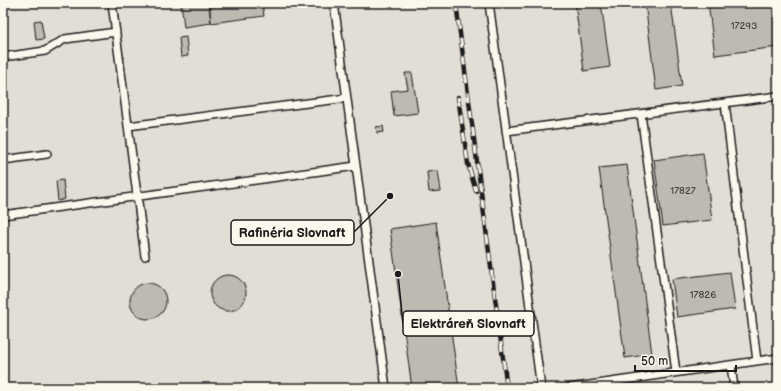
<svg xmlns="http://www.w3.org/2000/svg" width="781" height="391" font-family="'Balsamiq Sans',sans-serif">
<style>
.built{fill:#e2ded5}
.building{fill:#bdbab1;stroke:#1c1c1c}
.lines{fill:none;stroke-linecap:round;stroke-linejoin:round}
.lane-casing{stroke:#1c1c1c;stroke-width:10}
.lane{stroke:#fbf7ec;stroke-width:7}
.rail-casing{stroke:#1c1c1c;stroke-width:4.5}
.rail{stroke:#fbf7ec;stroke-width:3;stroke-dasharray:9;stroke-linecap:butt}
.labels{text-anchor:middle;stroke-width:3.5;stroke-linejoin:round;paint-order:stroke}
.number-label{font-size:10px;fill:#444441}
.leader{fill:none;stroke:#1c1c1c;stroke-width:1.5}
.callout-dot{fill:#1c1c1c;stroke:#fbf7ec;stroke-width:1.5}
.callout{fill:#fbf7ec;stroke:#1c1c1c;stroke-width:1.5}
.callout-label{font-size:13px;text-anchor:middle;font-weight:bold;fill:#1c1c1c}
</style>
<rect width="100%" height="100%" fill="#f2eee4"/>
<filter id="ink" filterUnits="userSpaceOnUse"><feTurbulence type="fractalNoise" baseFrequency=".025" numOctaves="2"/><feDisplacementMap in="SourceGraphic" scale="8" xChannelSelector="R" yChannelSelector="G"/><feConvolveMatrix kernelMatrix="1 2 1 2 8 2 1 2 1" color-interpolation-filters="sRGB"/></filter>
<g filter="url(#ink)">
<path class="built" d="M3 3H778V388H3Z"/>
<path class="building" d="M181 3H209L211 23 184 27Z
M209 3H262L264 16 211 23Z
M575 3H601L610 67 584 71Z
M645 3H671L682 86 656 90Z
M708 3H778V47L715 55Z
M41 20 44 39 36 40 34 21Z
M186 37 188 56 181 57 179 38Z
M405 73H412L418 113 394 116 391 91 408 89Z
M383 126 384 132 377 133 376 127Z
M703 153 712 220 663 226 654 160Z
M627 165 652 354 625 358 599 168Z
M438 171 441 191 429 192 427 172Z
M63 180 65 199 58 201 56 181Z
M436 222 459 388H412L390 229Z
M730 272 735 309 677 317 672 279Z
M210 293a18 18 0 1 1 36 0a18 18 0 1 1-36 0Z
M130 301a18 18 0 1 1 36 0a18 18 0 1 1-36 0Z"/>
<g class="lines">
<g class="lane-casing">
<path id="lane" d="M112 3 145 256
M334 3 386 388
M489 3 541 388
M3 57 45 51 65 39 116 32
M725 103 757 361
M641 114 676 372
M128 126 347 98
M506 131 778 96
M3 160 47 154
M3 215 356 166
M731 365 734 388
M569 388 778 358"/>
</g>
<use href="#lane" class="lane"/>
<g class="rail-casing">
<path id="rail" d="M456 3 507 388
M458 97 468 164 476 191"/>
</g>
<use href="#rail" class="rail"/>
</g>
</g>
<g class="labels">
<g class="number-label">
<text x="744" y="29">17293</text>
<text x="683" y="194">17827</text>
<text x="703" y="298">17826</text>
</g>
</g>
<path class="leader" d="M390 196L354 232M398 274L403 324"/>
<g class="callout-dot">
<circle cx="390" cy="196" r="4"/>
<circle cx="398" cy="274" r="4"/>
</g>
<g class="callout">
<rect x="231" y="220" width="123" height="25" rx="4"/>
<rect x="403" y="311" width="131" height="25" rx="4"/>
</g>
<g class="callout-label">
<text x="292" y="237">Rafinéria Slovnaft</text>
<text x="468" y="328">Elektráreň Slovnaft</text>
</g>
<rect width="781" height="391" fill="none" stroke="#fbf7ec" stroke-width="16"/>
<rect x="8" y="8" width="765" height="375" fill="none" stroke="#1c1c1c" stroke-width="1.5" filter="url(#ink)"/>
<path d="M635 365v6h101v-6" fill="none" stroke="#1c1c1c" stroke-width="2"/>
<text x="641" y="365" font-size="12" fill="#1c1c1c" stroke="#fbf7ec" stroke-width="3" paint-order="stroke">50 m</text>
</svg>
